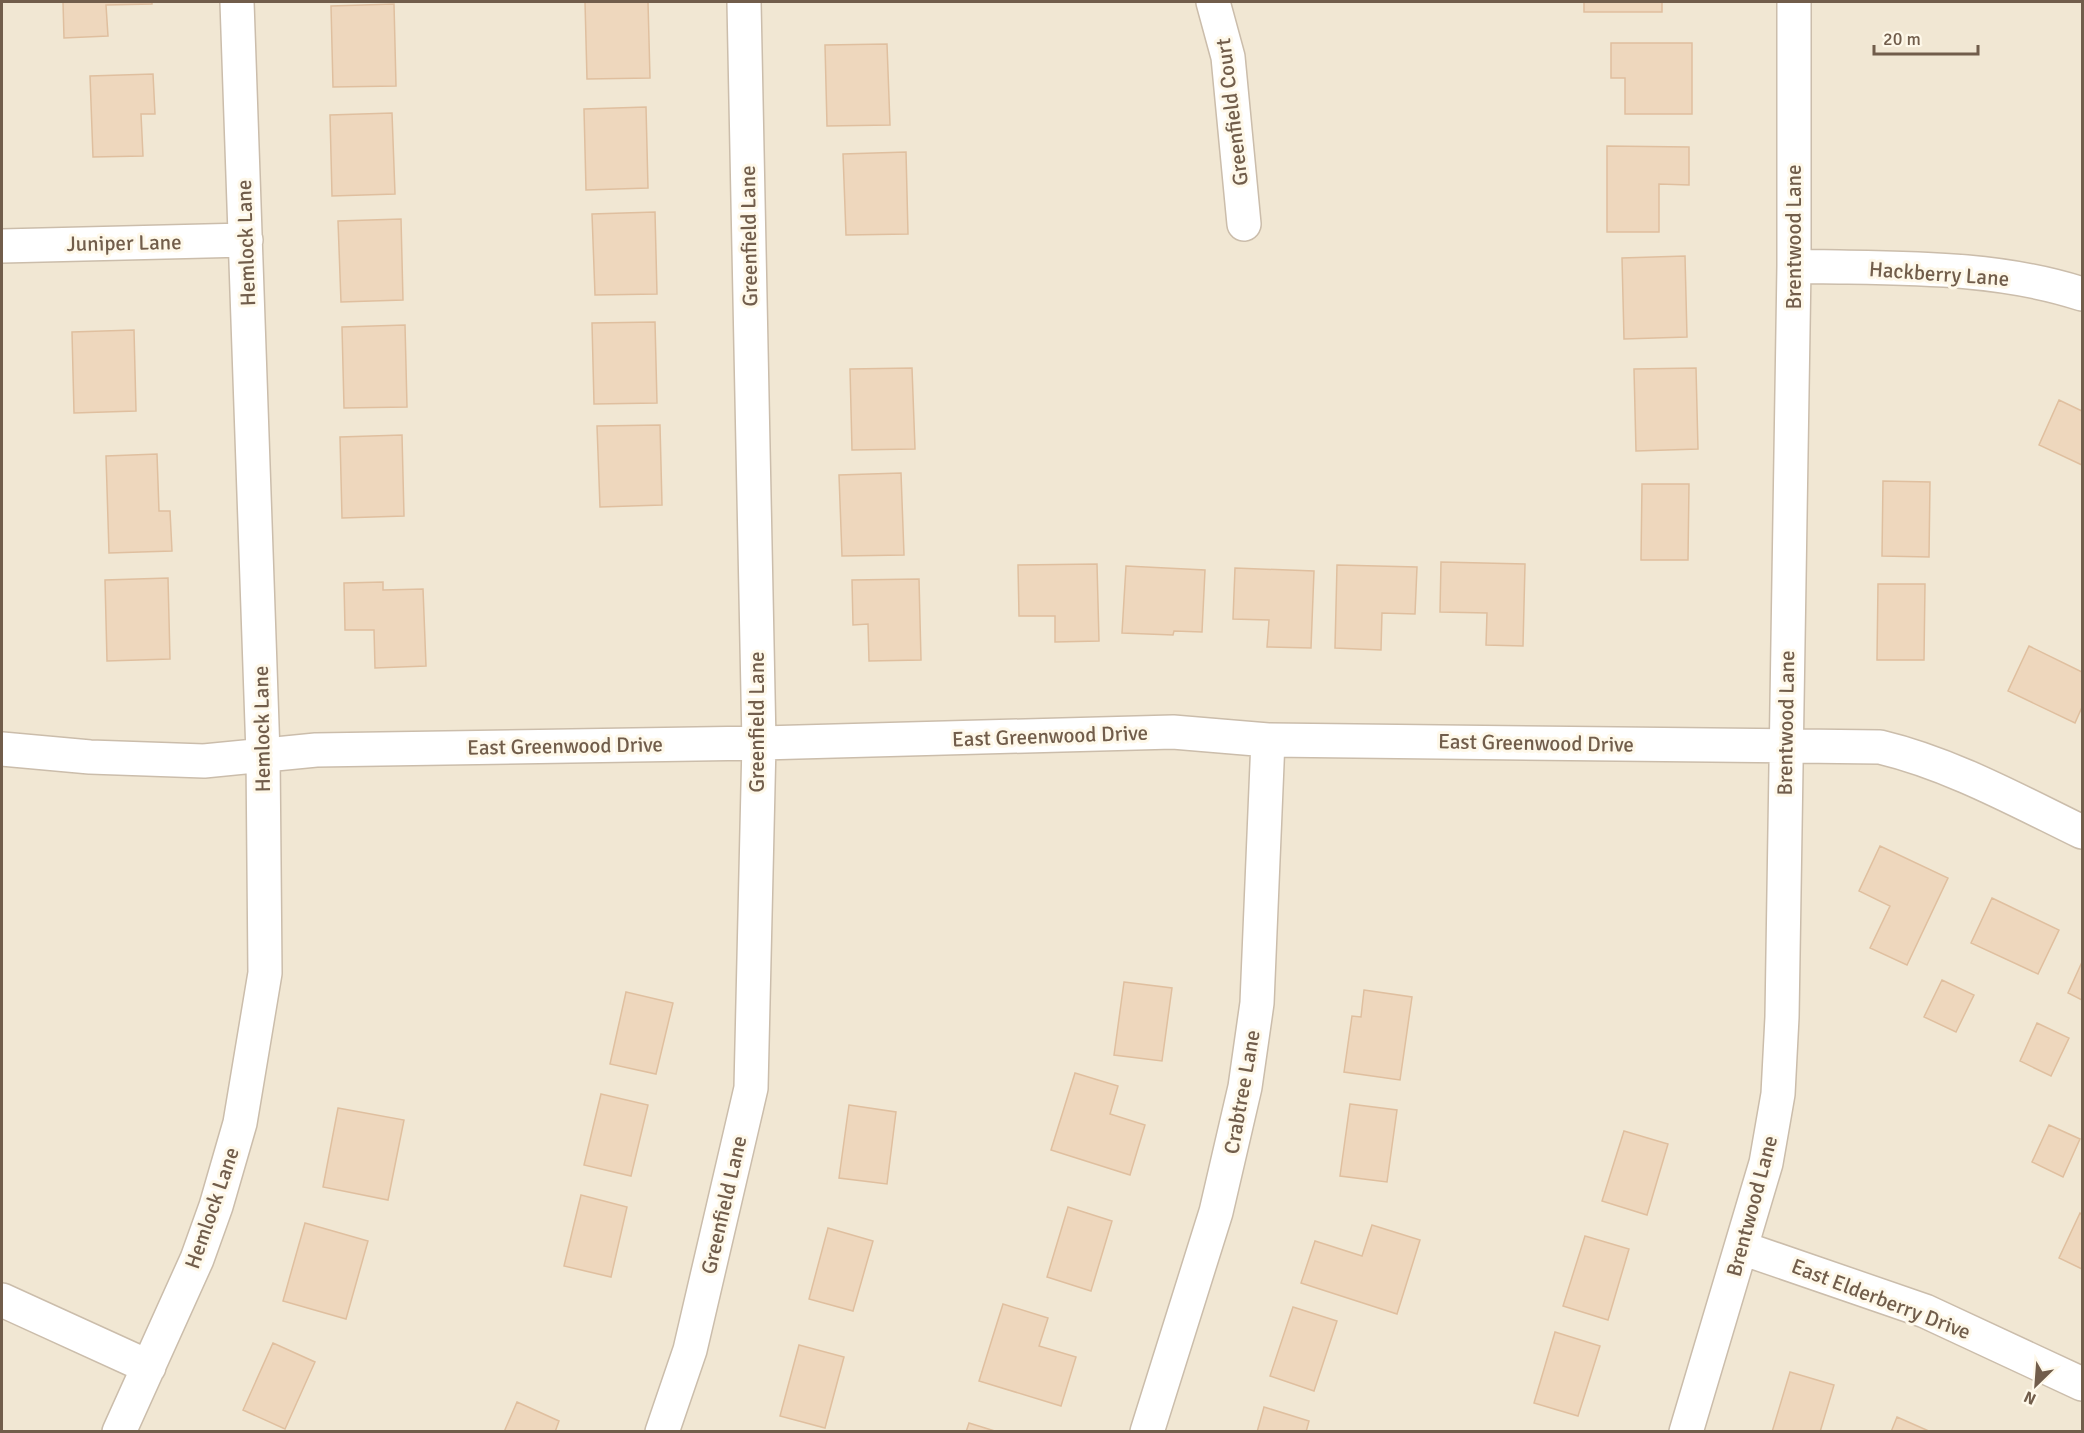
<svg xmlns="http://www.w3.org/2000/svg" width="2084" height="1433" font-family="Signika,sans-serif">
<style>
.residential{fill:#f1e7d3}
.building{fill:#eed7bd;stroke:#dfbf9f;stroke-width:1.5}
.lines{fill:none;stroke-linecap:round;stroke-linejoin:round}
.minor-casing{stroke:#cbbdab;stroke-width:36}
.minor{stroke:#fff;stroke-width:33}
.labels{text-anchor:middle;stroke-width:6;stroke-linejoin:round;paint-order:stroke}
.street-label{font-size:21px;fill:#715d4b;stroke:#fef8e9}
</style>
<rect width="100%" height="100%" fill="#faf4e4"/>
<path class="residential" d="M2 2H2082V1431H2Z"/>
<path class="building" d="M63 2H152V4L106 5 108 36 64 38Z
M585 2H648L650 78 587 79Z
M1584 2H1662V12H1584Z
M394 4 396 86 333 87 331 6Z
M1611 43H1692V114H1625V78H1611Z
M887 44 890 125 827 126 825 45Z
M153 74 155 114H141L143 156 93 157 90 76Z
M646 107 648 188 586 190 584 109Z
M392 113 395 194 332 196 330 115Z
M1607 146 1689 147V185L1659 184V232H1607Z
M906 152 908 234 846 235 843 154Z
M655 212 657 294 595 295 592 214Z
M401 219 403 300 341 302 338 221Z
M1685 256 1687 337 1624 339 1622 258Z
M655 322 657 403 594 404 592 323Z
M405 325 407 407 344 408 342 327Z
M134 330 136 411 74 413 72 332Z
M912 368 915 449 852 450 850 369Z
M1696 368 1698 449 1636 451 1634 369Z
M2059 400 2082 411V465L2039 445Z
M660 425 662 505 600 507 597 426Z
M402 435 404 516 342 518 340 437Z
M157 454 159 511H170L172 551 109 553 106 456Z
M901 473 904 555 842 556 839 475Z
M1883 481 1930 482 1929 557 1882 556Z
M1642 484H1689L1688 560H1641Z
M1441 562 1525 564 1523 646 1486 645 1487 613 1440 612Z
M1097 564 1099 641 1055 642V616H1019L1018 565Z
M1337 565 1417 567 1415 614 1382 613 1381 650 1335 648Z
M1126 566 1205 570 1202 632 1174 631 1173 635 1122 633Z
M1235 568 1314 571 1311 648 1267 647 1269 620 1233 619Z
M168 578 170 659 107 661 105 580Z
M919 579 921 660 869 661 868 624 853 625 852 580Z
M383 582V590L423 589 426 666 375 668 374 630H345L344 583Z
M1878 584H1925L1924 660H1877Z
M2029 646 2082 672V707L2075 723 2008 691Z
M1880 846 1948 878 1907 965 1870 948 1890 906 1859 891Z
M1992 898 2059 930 2038 974 1971 943Z
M2082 962V1000L2068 993Z
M1942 980 1974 995 1956 1032 1924 1017Z
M1124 982 1172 988 1162 1061 1114 1055Z
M1364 990 1412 997 1400 1080 1344 1072 1352 1016 1361 1017Z
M626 992 673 1003 656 1074 610 1064Z
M2037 1023 2069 1038 2051 1076 2020 1061Z
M1075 1073 1118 1086 1110 1114 1145 1125 1130 1175 1051 1150Z
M601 1094 648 1105 631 1176 584 1165Z
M1350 1104 1397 1110 1387 1182 1340 1176Z
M849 1105 896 1112 887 1184 839 1178Z
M338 1108 404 1120 388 1200 323 1187Z
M2049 1125 2080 1139 2063 1177 2032 1162Z
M1624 1131 1668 1144 1647 1215 1602 1201Z
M581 1195 627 1207 611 1277 564 1266Z
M1068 1207 1112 1221 1091 1291 1047 1277Z
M2080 1213 2082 1215V1269L2059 1258Z
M305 1223 368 1241 346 1319 283 1301Z
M1372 1225 1420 1240 1397 1314 1301 1283 1315 1241 1362 1256Z
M828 1228 873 1241 853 1311 809 1299Z
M1585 1236 1629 1249 1608 1320 1563 1306Z
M1003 1304 1048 1318 1039 1346 1076 1357 1061 1406 979 1381Z
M1293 1307 1337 1321 1314 1391 1270 1376Z
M1555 1332 1600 1346 1578 1416 1534 1403Z
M273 1343 315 1362 285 1429 243 1410Z
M799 1345 844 1357 825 1428 780 1416Z
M1790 1372 1834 1385 1820 1432H1772Z
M517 1402 559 1421 555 1432H504Z
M1264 1407 1309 1421 1306 1432H1257Z
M1897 1417 1931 1432H1891Z
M969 1423 998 1432H966Z"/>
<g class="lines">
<g class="minor-casing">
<path id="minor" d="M1213 2 1228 57 1244 224
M2 246 246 240
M1794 266C1890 269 1990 264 2082 294
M2 749 90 757 204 761 316 750 759 743 1173 732 1268 740 1880 747C1951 764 2016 800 2082 832
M1742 1248 1925 1311 2082 1384
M2 1300 149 1367
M119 1432 197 1259 216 1206 240 1123 265 973 263 754 237 2
M662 1432 690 1350 751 1088 759 743 744 2
M1147 1432 1216 1212 1245 1087 1257 1003 1268 740
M1686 1432 1766 1163 1778 1094 1782 1017 1794 266V2"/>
</g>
<use href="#minor" class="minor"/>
</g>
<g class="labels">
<g class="street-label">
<text transform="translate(1232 112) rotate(-97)" y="7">Greenfield Court</text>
<text transform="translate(749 236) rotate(-91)" y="7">Greenfield Lane</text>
<text transform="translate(1794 237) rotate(-90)" y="7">Brentwood Lane</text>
<text transform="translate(124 243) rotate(-1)" y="7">Juniper Lane</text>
<text transform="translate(246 243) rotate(-92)" y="7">Hemlock Lane</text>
<text transform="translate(1939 274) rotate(4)" y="7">Hackberry Lane</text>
<text transform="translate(757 722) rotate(-90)" y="7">Greenfield Lane</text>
<text transform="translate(1786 723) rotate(-89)" y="7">Brentwood Lane</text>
<text transform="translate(262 729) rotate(-91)" y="7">Hemlock Lane</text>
<text transform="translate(1050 736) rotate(-2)" y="7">East Greenwood Drive</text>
<text transform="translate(1536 743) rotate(1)" y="7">East Greenwood Drive</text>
<text transform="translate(565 746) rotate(-1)" y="7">East Greenwood Drive</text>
<text transform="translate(1242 1092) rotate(-80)" y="7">Crabtree Lane</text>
<text transform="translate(724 1205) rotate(-77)" y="7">Greenfield Lane</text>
<text transform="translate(1752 1206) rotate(-75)" y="7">Brentwood Lane</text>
<text transform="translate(212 1208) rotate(-71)" y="7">Hemlock Lane</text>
<text transform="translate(1881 1299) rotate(21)" y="7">East Elderberry Drive</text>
</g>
</g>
<rect width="2084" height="1433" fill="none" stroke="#715d4b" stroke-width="6"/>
<g transform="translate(2036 1385) rotate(205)" stroke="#fef8e9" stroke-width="4.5" paint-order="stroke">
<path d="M0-4.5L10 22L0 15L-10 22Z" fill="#715d4b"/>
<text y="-9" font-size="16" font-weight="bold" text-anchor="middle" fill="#715d4b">N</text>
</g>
<path d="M1874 45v9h104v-9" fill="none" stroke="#715d4b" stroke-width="3"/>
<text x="1883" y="45" font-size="18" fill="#715d4b" stroke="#fef8e9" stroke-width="4.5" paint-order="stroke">20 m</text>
</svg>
